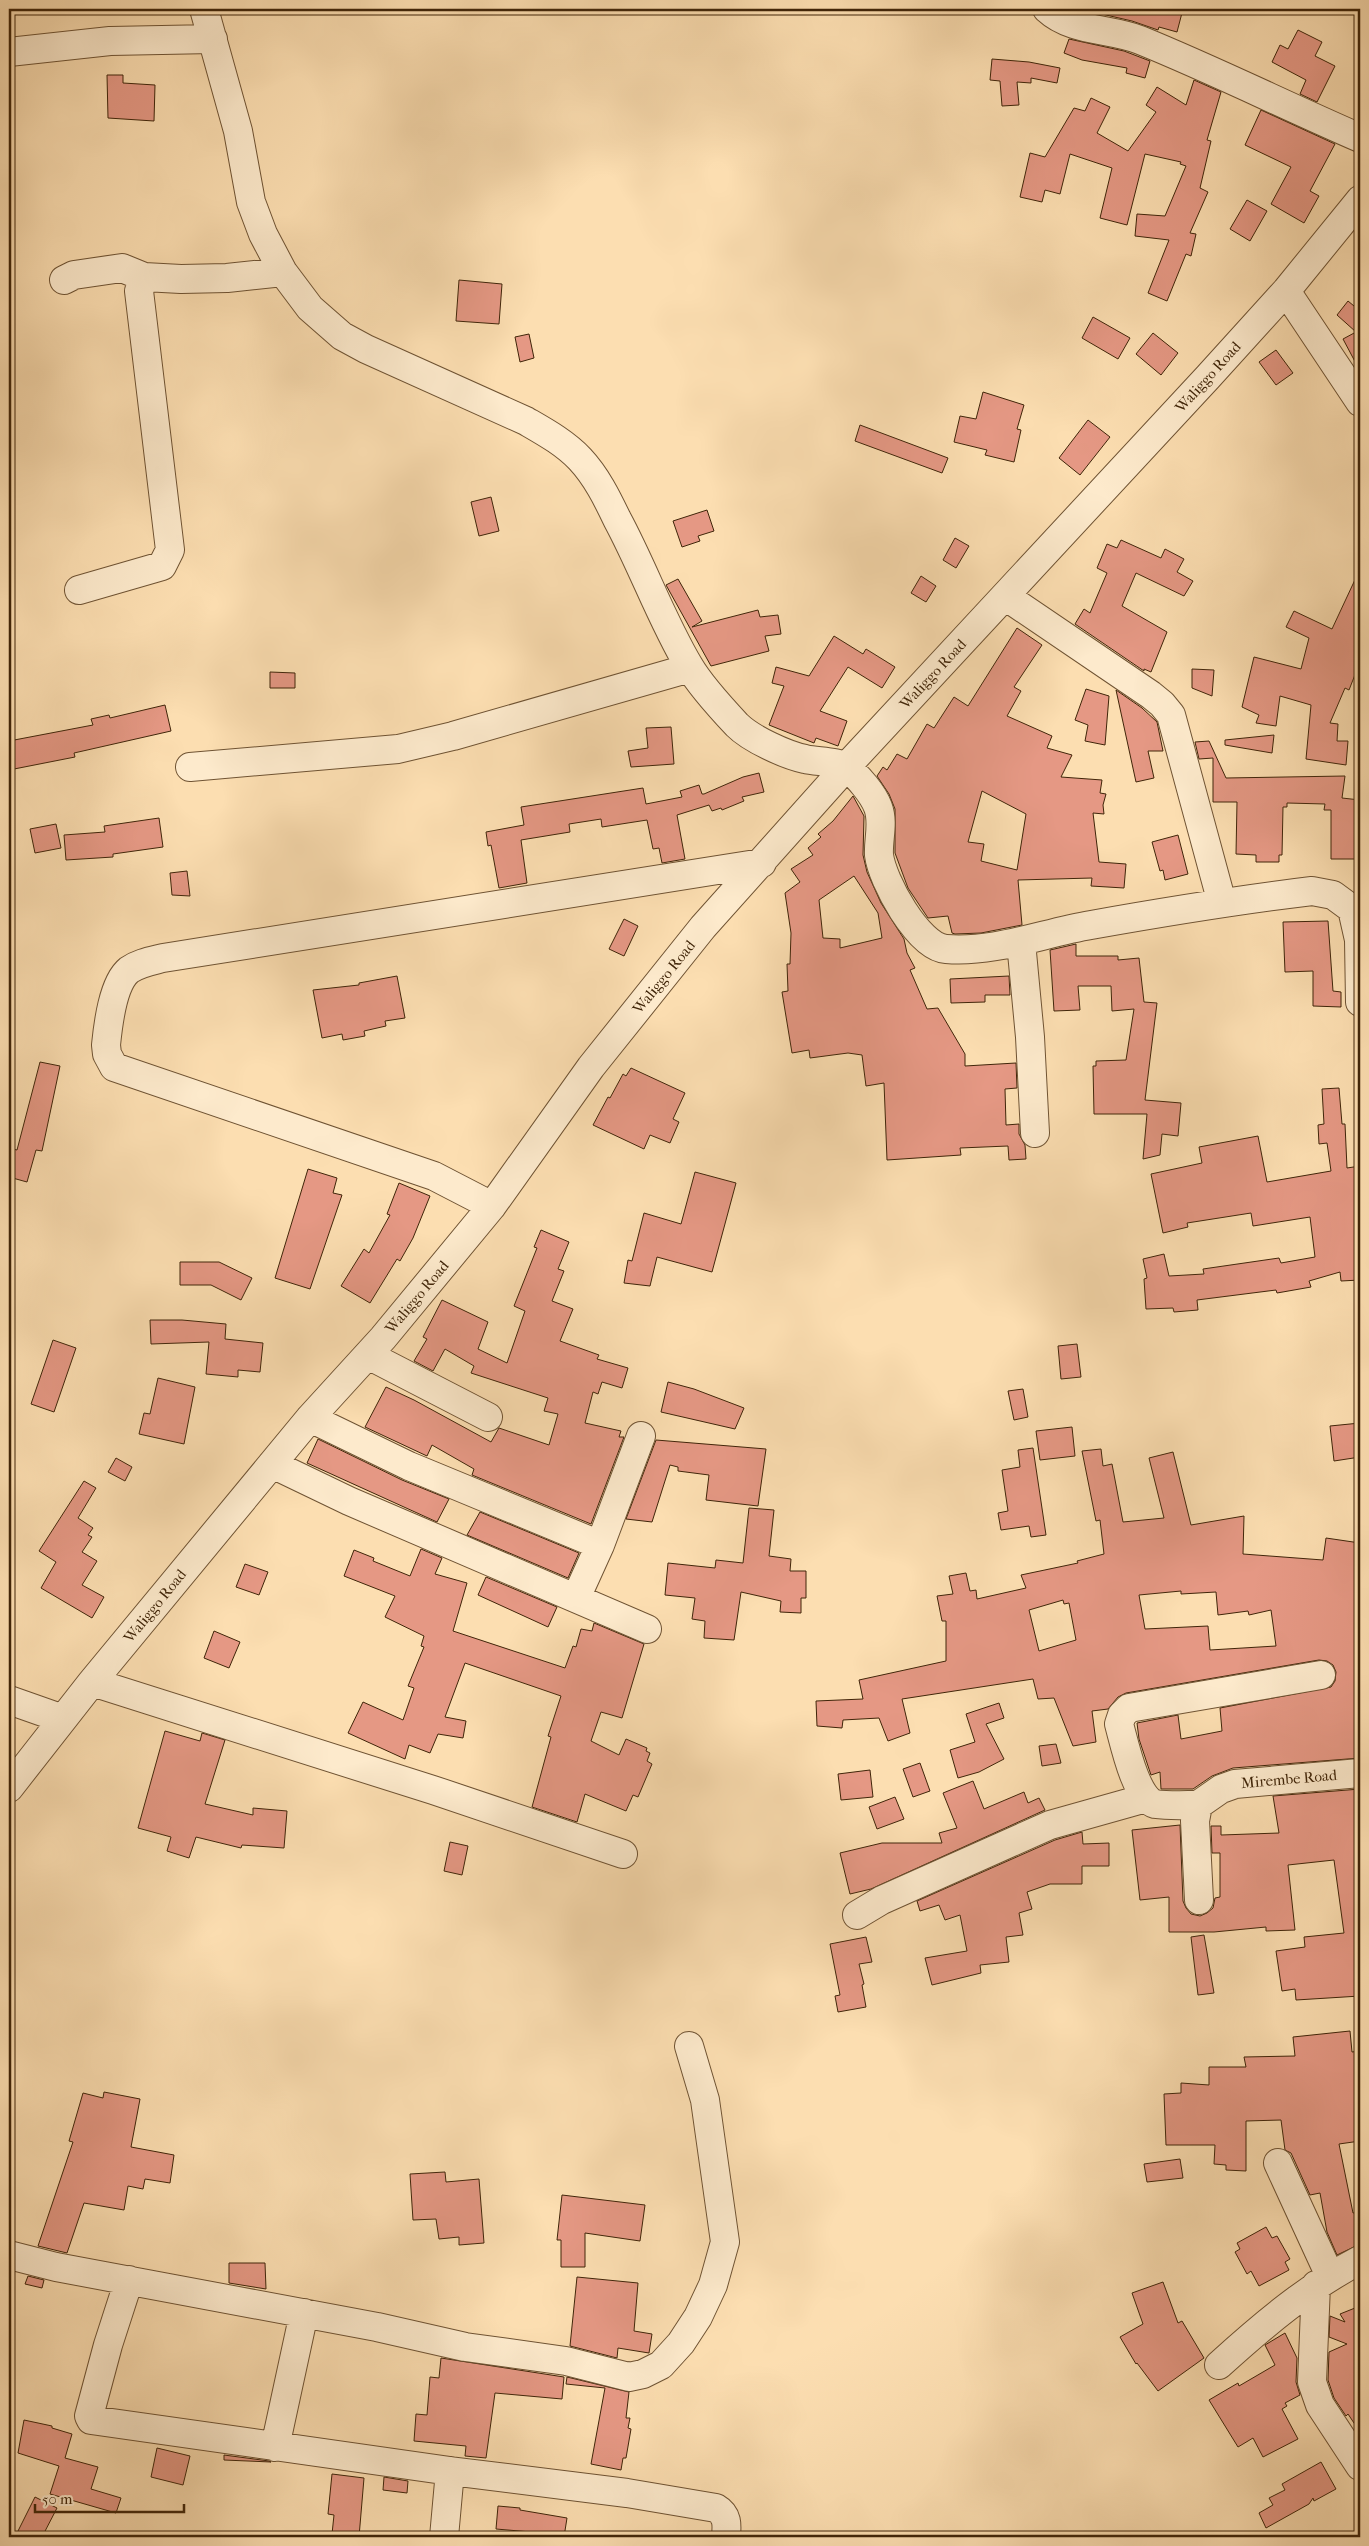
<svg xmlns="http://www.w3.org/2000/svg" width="1369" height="2546" font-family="'IM FELL French Canon',serif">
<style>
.building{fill:#e59884;stroke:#402509;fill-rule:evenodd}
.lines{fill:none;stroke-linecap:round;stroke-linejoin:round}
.minor-casing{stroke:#6f5333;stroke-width:30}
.minor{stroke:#fdeacc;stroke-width:28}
.labels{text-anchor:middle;stroke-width:4.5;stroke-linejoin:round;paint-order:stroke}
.street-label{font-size:15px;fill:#402509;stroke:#fdeacc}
</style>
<rect width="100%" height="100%" fill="#fcdeb1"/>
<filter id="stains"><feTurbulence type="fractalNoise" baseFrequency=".004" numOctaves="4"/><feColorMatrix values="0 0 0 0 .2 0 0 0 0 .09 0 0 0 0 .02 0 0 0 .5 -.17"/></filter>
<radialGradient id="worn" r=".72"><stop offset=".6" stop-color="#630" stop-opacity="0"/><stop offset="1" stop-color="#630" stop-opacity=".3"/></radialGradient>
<path class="building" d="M1080 9H1183L1177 32 1159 27 1158 30 1132 21Z
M1298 30 1322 42 1315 56 1335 66 1317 102 1300 94 1306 80 1272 62 1280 45 1288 49Z
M1069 39 1124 51 1150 61 1145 78 1126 73 1127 68 1082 60 1064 53Z
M992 59 1029 62 1060 68 1057 83 1031 78V83L1017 82 1019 105 1002 106 1000 81 990 80Z
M107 75H123V83L155 85 154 121 108 118Z
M1194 80 1221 92 1207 140 1211 141 1200 188 1208 192 1190 233 1196 234 1191 256 1186 254 1167 301 1148 293 1169 240 1135 236 1137 214 1165 216 1186 166 1180 164 1181 162 1145 154 1127 225 1100 218 1112 168 1070 154 1060 194 1045 190 1042 202 1020 197 1030 153 1045 157 1074 108 1085 111 1091 98 1110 107 1097 133 1128 151 1156 112 1146 105 1157 87 1186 105Z
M1261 110 1335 144 1310 191 1319 196 1304 223 1271 204 1291 167 1245 145Z
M1247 200 1267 211 1250 241 1230 229Z
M459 280 502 284 499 324 456 321Z
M1348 301 1360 311V371L1343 339 1356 332 1337 315Z
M1093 317 1130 338 1118 359 1082 338Z
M1153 333 1178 353 1161 375 1136 354Z
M529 334 534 358 520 362 515 337Z
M1276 350 1293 373 1276 385 1259 362Z
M983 392 1024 405 1017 429 1021 430 1014 462 985 455 987 450 954 442 960 416 976 419Z
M1088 420 1110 437 1080 475 1059 458Z
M860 425 948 458 942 473 855 441Z
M491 497 499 531 479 536 471 502Z
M707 510 714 531 698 536 700 541 682 547 673 521Z
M955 538 969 546 956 568 943 560Z
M1121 540 1161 558 1165 549 1184 559 1177 572 1193 581 1184 596 1136 573 1122 606 1167 632 1151 672 1144 669V671L1075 624 1084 609 1090 613 1107 573 1097 568 1107 544 1117 548Z
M1360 569V662L1349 690 1345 688 1330 723 1338 724 1337 741H1348L1346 765 1306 759 1311 705 1280 696 1276 726 1256 723 1259 715 1242 707 1254 657 1301 669 1309 638 1286 627 1294 611 1332 629Z
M921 576 936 586 926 602 911 593Z
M678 579 702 621 692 627 758 610 760 617 778 615 781 634 765 636 769 651 711 666 666 585Z
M1017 628 1042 645 1014 687 1021 691 1007 716 1052 736 1047 748 1072 755 1061 777 1102 780 1100 793 1106 794 1103 805 1104 814 1093 813 1099 862 1126 864 1124 888 1091 886 1092 878 1018 880 1022 925 981 933 955 934 952 933 948 916 928 918 908 888 895 853V809L889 794 877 776 883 767 887 770 897 754 907 759 927 724 934 728 954 697 968 706ZM982 791 1026 814 1017 870 981 861 984 844 968 842Z
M834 636 863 654 866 649 895 667 882 688 848 667 820 711 847 721 838 746 816 738 814 743 769 725 784 686 772 683 776 667 809 676Z
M1192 669 1214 670 1212 696 1192 688Z
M270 672 295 673V688H270Z
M1086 689 1109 696 1105 745 1085 741 1088 725 1075 720Z
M1116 690 1142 708 1157 722 1163 751H1148L1154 778 1136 782Z
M165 705 171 731 74 753 75 757 9 770V741L93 725 91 719 109 715 110 718Z
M671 727 674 764 631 767 628 751 648 748 646 728Z
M1274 735 1272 753 1225 745V740Z
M1209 741 1226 778 1345 776 1342 798 1360 800V859H1331V810H1324L1325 804 1287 803V807H1283L1282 855H1279V862H1256V855L1236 854 1237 802H1213V758L1199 759 1195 742Z
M759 773 764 792 742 797 744 801 722 810 721 808 712 811 709 805 677 815 685 859 662 863 659 848 653 849 647 820 602 827 601 819 569 824 570 832 521 840 527 883 499 888 491 845 488 846 486 832 524 825 521 807 643 788 646 804 682 797 680 791 699 785 702 794H704L743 777Z
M853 796 864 816 863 855 867 872 881 903 904 939 907 953 915 968 910 970 927 1009 938 1008 965 1054V1066L1016 1063 1017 1088 1005 1089 1006 1125 1019 1124V1134L1025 1145 1026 1159 1009 1160 1008 1146 960 1148 961 1155 887 1160 884 1083 866 1086 862 1055 848 1053 810 1058 809 1050 792 1053 782 992 788 991 787 964H790L791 933 785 893 800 882 791 869 813 855 808 848 821 837 818 834 833 821ZM854 876 878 913 882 938 840 948V939L823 938 819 900Z
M159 818 163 847 113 854V857L66 860 64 835 105 832 104 826Z
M56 824 61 848 35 853 30 829Z
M1178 835 1188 874 1165 880 1163 870 1160 871 1152 842Z
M187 871 190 896 172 895 170 873Z
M624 919 638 926 624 956 609 949Z
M1328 921 1333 991 1341 992V1007L1313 1006V971L1285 972 1283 922Z
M1076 944V956H1118V960L1139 958 1144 1002 1157 1003 1145 1100 1181 1103 1178 1136 1162 1134 1160 1155 1143 1159 1147 1114H1094L1093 1066H1096V1061L1126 1060 1134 1009 1112 1011 1111 986H1078L1080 1010 1054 1011 1050 950Z
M397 976 405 1018 385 1021 386 1026 364 1031 365 1036 343 1040 342 1034 322 1038 313 990 359 985V983Z
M1009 976 1010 995H985V1002L951 1003 950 979Z
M40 1062 60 1066 42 1151 36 1150 27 1182 9 1177V1148L17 1150Z
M631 1068 685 1093 673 1119 679 1122 670 1143 650 1135 644 1149 593 1125 608 1097 610 1098 623 1074 626 1076Z
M1339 1088 1342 1124H1345L1347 1168 1360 1166V1280L1341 1281 1340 1272 1309 1281 1311 1287 1277 1293 1276 1290 1197 1300 1198 1310 1174 1312 1173 1308 1146 1309 1144 1279 1147 1278 1143 1259 1164 1254 1169 1276 1204 1274 1203 1269 1279 1258 1281 1263 1315 1257 1310 1217 1253 1226 1251 1213 1187 1223 1188 1227 1163 1233 1151 1174 1202 1163 1199 1147 1258 1136 1267 1182 1331 1171 1327 1143 1319 1144 1318 1125 1324 1124 1322 1089Z
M308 1169 337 1178 333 1193 342 1195 310 1289 275 1278Z
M695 1172 736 1183 712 1272 657 1257 650 1286 624 1283 628 1260 632 1261 644 1213 681 1224Z
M399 1183 430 1196 413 1238 400 1261 397 1259 370 1303 341 1286 364 1249 369 1253 390 1215 387 1214Z
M541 1230 569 1242 558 1269 564 1271 552 1301 573 1309 560 1341 599 1355 597 1359 628 1368 622 1388 602 1382 598 1394 593 1392 585 1423 621 1431 619 1437H624L591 1524 472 1475 474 1469 432 1445 427 1456 365 1427 386 1387 414 1400 491 1442 499 1428 549 1445 558 1414 544 1411 548 1398 471 1373 474 1366 445 1349 433 1371 414 1361 427 1339 423 1337 442 1300 488 1322 478 1349 507 1363 525 1311 514 1306 537 1248 534 1247Z
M180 1262H219L252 1278 241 1300 211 1285H180Z
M150 1320H182L226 1324 225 1339 263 1343 260 1372 238 1370V1377L206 1374 209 1342 151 1344Z
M53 1340 76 1348 54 1412 31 1404Z
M1077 1344 1081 1377 1061 1379 1058 1346Z
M158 1378 195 1387 184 1444 139 1434 144 1413 150 1414Z
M668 1382 694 1389 744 1408 735 1429 661 1412Z
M1023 1389 1028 1417 1014 1420 1008 1391Z
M1360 1423V1457L1334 1461 1330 1426Z
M1072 1427 1075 1456 1040 1460 1036 1431Z
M318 1439 402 1480 449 1499 437 1522 307 1463Z
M656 1440 766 1449 758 1506 706 1500 709 1475 678 1471V1467L670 1465 652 1522 626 1519Z
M1033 1448 1046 1535 1031 1537 1029 1526 1001 1530 998 1513 1008 1511 1002 1470 1020 1467 1018 1450Z
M1101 1449 1103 1466 1112 1464 1123 1522 1164 1518 1149 1458 1173 1452 1191 1525 1244 1516 1243 1554 1323 1560 1326 1538 1360 1543 1357 1580 1359 1596 1355 1597 1360 1636V1758L1233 1768 1212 1776 1193 1789H1161L1160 1772 1151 1775 1139 1739 1137 1723 1178 1715 1181 1739 1222 1731 1220 1708 1331 1687 1335 1681 1336 1672 1333 1665 1327 1661 1319 1660 1126 1693 1118 1697 1108 1709 1092 1711 1096 1742 1073 1746 1054 1698 1038 1699 1033 1679 902 1699 910 1733 888 1741 879 1718 843 1720 842 1728 817 1726 816 1701 863 1699 859 1680 946 1661V1621H942L937 1596 953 1594 949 1576 966 1573 970 1591 976 1590 977 1599 1026 1588 1021 1575 1078 1563 1077 1561 1104 1554 1100 1520 1096 1521 1082 1451ZM1181 1591V1594L1216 1592 1218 1615 1248 1611 1249 1615 1271 1610 1276 1646 1210 1650 1208 1626 1145 1629 1139 1595ZM1063 1600 1064 1604 1069 1603 1076 1640 1039 1651 1029 1610Z
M116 1458 132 1467 125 1481 108 1472Z
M84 1481 96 1488 78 1518 93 1528 88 1535 92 1537 82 1552 97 1561 82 1585 104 1597 92 1618 41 1588 56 1562 39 1551Z
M749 1508 774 1510 769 1556 791 1559 790 1571H806V1598H801V1613L780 1612 781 1601 741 1592 734 1640 704 1638 705 1621 692 1619 695 1598 665 1595 668 1563 715 1568 716 1560 743 1563Z
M480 1512 579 1553 568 1578 467 1535Z
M421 1549 442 1558 435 1574 467 1583 453 1631 565 1668 573 1646 576 1647 581 1629 592 1631 594 1623 644 1644 622 1718 601 1712 591 1741 619 1755 626 1739 647 1748 646 1751 650 1753 647 1761 652 1764 638 1797 633 1795 626 1811 585 1794 577 1822 532 1807 551 1737 548 1736 561 1696 465 1663 445 1717 466 1721 463 1738 438 1734 430 1753 409 1745 405 1759 348 1733 363 1702 403 1720 414 1688 408 1686 424 1647 421 1646 424 1636 385 1617 395 1596 344 1576 354 1550 374 1558 373 1561 410 1576Z
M245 1564 268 1572 259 1595 236 1587Z
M486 1577 557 1607 548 1627 478 1595Z
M214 1631 240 1642 229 1668 204 1658Z
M999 1703 1004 1718 986 1724 1004 1759 979 1772 958 1778 950 1750 975 1742 966 1714Z
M165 1731 200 1741 202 1733 225 1740 205 1804 253 1815V1808L287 1811 284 1848 242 1845 241 1848 196 1837 189 1858 167 1851 171 1837 138 1828Z
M1056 1744 1061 1763 1042 1766 1039 1746Z
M920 1763 930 1791 913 1797 903 1769Z
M870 1770 873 1797 841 1800 838 1774Z
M973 1781 984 1809 1024 1792 1028 1803 1039 1798 1045 1810 871 1889 850 1894 840 1853 882 1843H942L939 1833 957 1828 943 1793Z
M1360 1789V1861H1357L1360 1882V1996L1296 2000 1295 1989 1282 1991 1276 1951 1305 1947 1304 1937 1344 1933 1334 1860 1288 1865 1295 1930 1266 1931V1927L1214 1932H1169V1897L1140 1900 1132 1830 1180 1825 1183 1901 1186 1908 1191 1914 1200 1916 1207 1913 1213 1908 1215 1898 1220 1897V1853H1212L1211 1826H1221V1835L1279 1833 1273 1796Z
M895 1797 904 1819 877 1829 869 1807Z
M1082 1832 1083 1844 1109 1843V1866H1082V1884H1050L1027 1892 1032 1909 1019 1913 1023 1935 1006 1937 1009 1962 980 1965 981 1973 932 1985 925 1958 967 1951 960 1915 945 1920 939 1905 920 1911 917 1901 1055 1840Z
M450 1842 468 1846 462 1875 444 1871Z
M1204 1935 1214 1993 1198 1995 1191 1937Z
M866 1937 872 1962 859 1964 864 1984 862 1985 866 2007 838 2012 835 1996 840 1995 830 1944Z
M1350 2031 1352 2052 1360 2051V2141L1339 2144 1353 2213 1360 2212V2244L1337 2255 1327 2232 1320 2193 1310 2195 1291 2153 1285 2150 1281 2120 1246 2121V2171L1226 2170V2165L1214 2164 1215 2145H1166L1164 2094 1181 2093V2083L1209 2085V2067H1246L1244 2057 1295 2056 1293 2037Z
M104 2092 140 2099 131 2147 174 2155 170 2183 145 2179 143 2189 128 2186 124 2210 84 2203 67 2253 38 2246 73 2142 69 2141 83 2093 103 2098Z
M1180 2159 1183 2178 1147 2182 1144 2164Z
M445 2172 446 2182 479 2179 484 2243 459 2245V2237L439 2239 436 2219 413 2220 410 2174Z
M562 2195 645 2205 640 2241 585 2233V2267H561V2240H557Z
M1266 2227 1272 2238 1277 2236 1290 2259 1285 2262 1289 2270 1259 2286 1251 2271 1247 2274 1235 2252 1240 2249 1237 2243Z
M229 2263H265L266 2289 229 2283Z
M28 2276 44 2280 42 2288 25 2284Z
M577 2277 638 2283 634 2331 652 2334 649 2353 618 2348 617 2358 570 2346Z
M1163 2282 1178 2323 1182 2321 1204 2358 1158 2391 1137 2363 1136 2364 1120 2337 1143 2324 1132 2293Z
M1360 2306V2432L1348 2414 1346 2416 1334 2398 1328 2380 1329 2352 1347 2344 1329 2337 1330 2316 1345 2322 1340 2314Z
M1285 2333 1297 2358 1296 2382 1300 2395 1285 2403 1287 2406 1282 2409 1298 2439 1263 2457 1253 2438 1238 2447 1209 2400 1238 2383 1239 2386 1275 2365 1265 2345Z
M441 2358 564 2377 562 2399 495 2393 486 2458 465 2456 466 2446 414 2441 416 2414 427 2415 430 2377 439 2378Z
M567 2377 629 2392 626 2418H630L628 2428 631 2429 626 2458H623L621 2470 591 2464 605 2388 566 2384Z
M24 2420 52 2426V2428L72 2434 65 2458 98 2467 91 2489 121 2498 116 2513 50 2494 59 2466 18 2453Z
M157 2448 190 2456 183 2485 151 2477Z
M224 2455 269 2461 271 2462 224 2460Z
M1321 2462 1336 2489 1314 2501 1313 2498 1309 2504 1266 2528 1259 2513 1273 2505 1269 2498 1285 2490 1282 2484Z
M332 2474 364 2478 359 2537 332 2534 334 2515 328 2514Z
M384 2477 408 2481 407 2493 383 2490Z
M35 2497 57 2508 42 2537H15Z
M498 2506 520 2508V2510L567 2518 564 2537H531V2532L496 2529Z"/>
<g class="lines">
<g class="minor-casing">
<path id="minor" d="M204 9 238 131 251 202 263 234 283 272 310 308 342 336 366 349 526 421C545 432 565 443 580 459 596 476 607 498 617 519 643 567 661 619 689 666 700 685 722 709 737 725 751 739 786 755 805 759 817 762 838 761 847 768 858 776 873 794 878 807 884 823 878 839 879 855 882 880 918 947 946 949 995 953 1043 933 1091 925 1164 912 1238 900 1312 891L1333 895 1352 909 1359 940 1360 1002
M1047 9C1072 32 1109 28 1140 40 1214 70 1286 106 1360 138
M9 52 110 41 213 39
M64 280 74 275 122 268 144 277 181 279 227 278 283 272
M1286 291 1360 402
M79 590 162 566 170 550 139 291 144 277
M1005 596 1151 695 1162 704 1171 715 1222 903
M190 767 398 749 453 736 690 668
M1021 942 1030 1037 1035 1133
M492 1206 434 1176 114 1067 107 1054 106 1045C108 1025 113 983 129 970 139 963 151 961 163 958L762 863
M368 1355 488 1417
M310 1418 409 1466 600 1545
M272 1464 349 1501 647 1629
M576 1598 600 1545 641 1436
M92 1682 433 1790 623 1854
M9 1700 63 1719
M9 1788 92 1682 310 1418 383 1338 492 1206 591 1067 703 927 846 767 1208 377 1286 291 1360 200
M1198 1805C1185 1805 1169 1806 1155 1804 1136 1799 1124 1742 1119 1724L1122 1715 1129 1708 1321 1675
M1199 1900 1195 1821 1198 1805 1221 1789 1235 1784 1360 1773
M857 1915 882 1900 1050 1825 1146 1798
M1278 2163 1330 2276
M9 2255 56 2267 377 2327 465 2347 566 2361 629 2377 643 2374 661 2365 681 2343 698 2317 713 2285 725 2242 705 2100 689 2046
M129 2280 108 2345 89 2416 91 2420 450 2471 627 2493 716 2508C728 2515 727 2525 726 2537
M1316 2285 1312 2382 1320 2405 1360 2466
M1219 2365C1263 2325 1308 2287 1360 2260
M275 2447 304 2313
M444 2537 450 2471"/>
</g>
<use href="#minor" class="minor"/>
</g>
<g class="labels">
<g class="street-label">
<text transform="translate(1208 377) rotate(-48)" y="5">Waliggo Road</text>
<text transform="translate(933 674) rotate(-47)" y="5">Waliggo Road</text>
<text transform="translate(664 977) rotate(-51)" y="5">Waliggo Road</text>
<text transform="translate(417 1297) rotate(-50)" y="5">Waliggo Road</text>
<text transform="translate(155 1606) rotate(-51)" y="5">Waliggo Road</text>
<text transform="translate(1289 1779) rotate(-5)" y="5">Mirembe Road</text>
</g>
</g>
<rect width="1369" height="2546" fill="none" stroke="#fcdeb1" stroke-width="30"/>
<rect x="10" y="10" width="1349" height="2526" fill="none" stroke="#402509" stroke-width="2.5"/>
<rect x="15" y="15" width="1339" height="2516" fill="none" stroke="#402509"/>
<path d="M35 2504v8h149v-8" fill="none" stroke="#402509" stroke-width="2.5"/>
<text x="42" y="2504" font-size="15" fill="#402509" stroke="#fdeacc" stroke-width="4" paint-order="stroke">50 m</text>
<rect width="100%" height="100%" filter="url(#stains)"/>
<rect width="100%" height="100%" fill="url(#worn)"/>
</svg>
